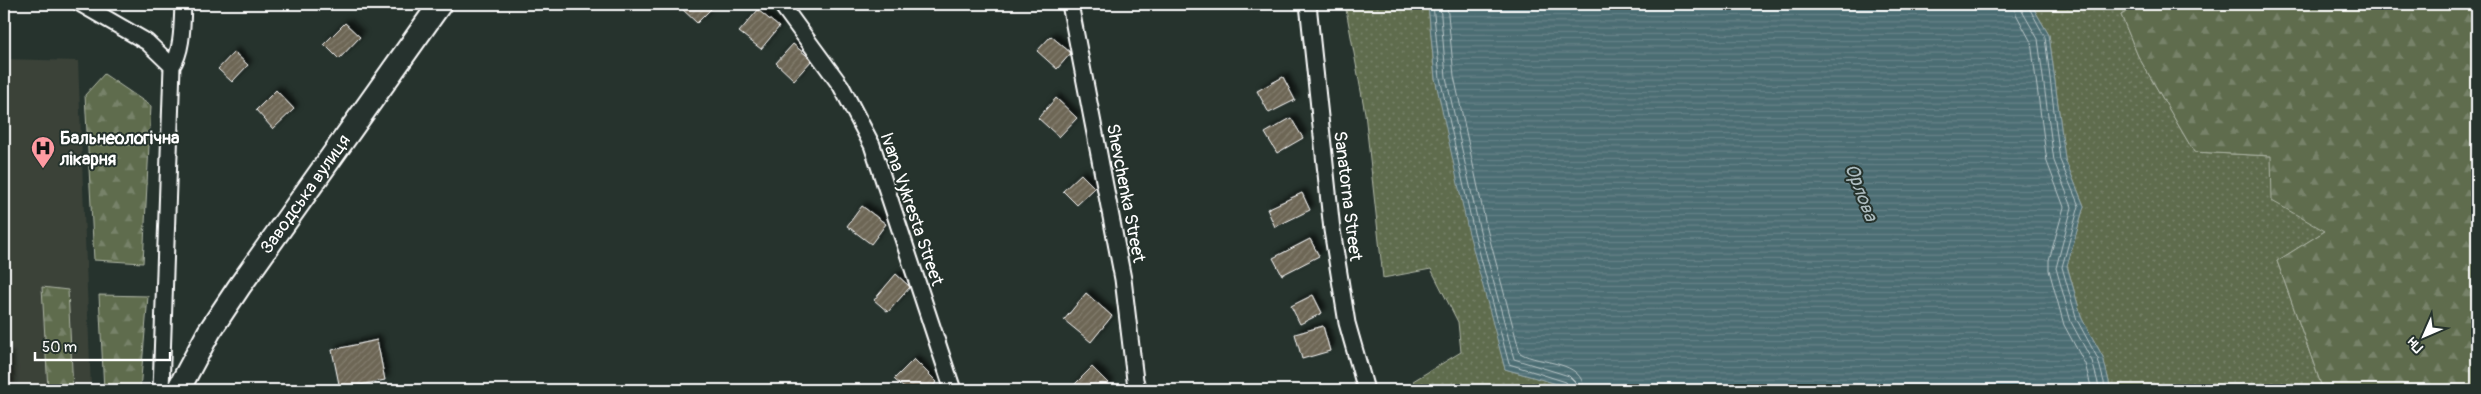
<svg xmlns="http://www.w3.org/2000/svg" width="2481" height="394" font-family="Pangolin,sans-serif">
<style>
.built{fill:#3b4239}
.grass{fill:url(#grass-dots);stroke:#afb6a6}
.forest{fill:url(#forest-firs);stroke:#afb6a6}
.water{fill:url(#water-rules);stroke:#94a7ab}
.lines{fill:none;stroke-linecap:round;stroke-linejoin:round}
.shore{stroke:#b7c5c7;stroke-width:1}
.building{fill:url(#building-hatch);stroke:#fff;filter:url(#shadow)}
.street-casing{stroke:#fff;stroke-width:19}
.secondary-casing{stroke:#fff;stroke-width:26}
.street{stroke:#26332d;stroke-width:15}
.secondary{stroke:#26332d;stroke-width:22}
.labels{text-anchor:middle;stroke-width:4;stroke-linejoin:round;paint-order:stroke}
.poi-label{font-size:18px;font-weight:bold;fill:#fff;stroke:#26332d;text-anchor:start}
.street-label{font-size:18px;fill:#fff;stroke:#26332d}
.water-label{font-size:19px;font-style:italic;fill:#aebdc0;stroke:#26332d}
</style>
<defs>
<pattern id="grass-dots" width="8" height="8" patternUnits="userSpaceOnUse" patternTransform="scale(1.25)"><rect width="8" height="8" fill="#5f6c4e"/><path d="M2 2h.1M6 6h.1" fill="none" stroke="#778269" stroke-width="1.8" stroke-linecap="round"/></pattern>
<pattern id="forest-firs" width="22" height="20" patternUnits="userSpaceOnUse" patternTransform="scale(1.25)"><rect width="22" height="20" fill="#5f6c4e"/><path d="M5 1l3.5 6h-7zM16 11l3.5 6h-7z" fill="#778269"/></pattern>
<pattern id="water-rules" width="6" height="5" patternUnits="userSpaceOnUse" patternTransform="scale(1.25)"><rect width="6" height="5" fill="#4c6d73"/><path d="M0 2.5h6" fill="none" stroke="#678388"/></pattern>
<pattern id="building-hatch" width="6" height="6" patternUnits="userSpaceOnUse" patternTransform="scale(1.25)"><rect width="6" height="6" fill="#6d6655"/><path d="M-1 1l2-2M0 6l6-6M5 7l2-2" fill="none" stroke="#837d6e"/></pattern>
<filter id="shadow"><feDropShadow dx="4.5" dy="-4.5" stdDeviation="2.5" flood-color="#0009"/></filter>
</defs>
<rect width="100%" height="100%" fill="#26332d"/>
<filter id="ink" filterUnits="userSpaceOnUse"><feTurbulence type="fractalNoise" baseFrequency=".02" numOctaves="2"/><feDisplacementMap in="SourceGraphic" scale="10" xChannelSelector="R" yChannelSelector="G"/><feConvolveMatrix kernelMatrix="1 2 1 2 8 2 1 2 1" color-interpolation-filters="sRGB"/></filter>
<g filter="url(#ink)">
<path class="built" d="M4 59 78 61 91 390H4Z"/>
<path class="grass" d="M1345 4H1428L1435 78 1505 369 1565 386 1566 390H1420L1413 381 1461 352 1458 322 1431 269 1383 278 1365 113Z
M2031 4H2141L2121 15 2138 56 2194 152 2272 156 2325 231 2277 261 2323 390H2111L2103 357 2082 319 2067 265 2084 206 2065 159 2049 35Z"/>
<path class="forest" d="M2141 4H2477V390H2323L2277 261 2325 231 2272 201 2271 156 2194 152 2138 56 2121 15Z
M104 74 151 106 143 263 94 260 85 95Z
M42 287 68 290 73 390H48Z
M99 295 148 296 140 390H104Z"/>
<path class="water" d="M1428 4H2031L2049 35 2065 159 2084 206 2067 266 2082 319 2103 357 2111 390H1566L1564 386 1505 369 1468 230 1435 78Z"/>
<g class="lines">
<path class="shore" d="M1433 4 1440 78 1473 228 1509 364 1566 382 1571 390
M1440 4 1446 77 1479 227 1514 359 1569 376 1575 382 1577 390
M1447 4 1454 76 1486 225 1520 353C1540 365 1583 359 1584 390
M2013 4 2016 14 2031 42 2047 162 2064 207 2049 260V270L2064 325 2085 364 2092 390
M2021 4 2022 11 2038 39 2054 161 2072 207 2056 268 2071 322 2092 361 2100 390
M2027 4 2045 37 2060 160 2079 206 2062 267 2077 320 2098 359 2106 390"/>
</g>
<path class="building" d="M685 4H707L712 8 697 23 681 8Z
M758 10 779 27 761 49 739 32Z
M345 23 360 37 339 59 324 44Z
M1051 36 1071 53 1057 69 1037 51Z
M793 44 812 60 794 80 776 63Z
M234 52 248 65 232 82 218 69Z
M1283 77 1295 100 1269 113 1257 91Z
M276 90 294 109 273 129 256 110Z
M1056 98 1077 118 1059 137 1038 118Z
M1291 118 1303 138 1277 153 1265 133Z
M1081 174 1095 188 1077 205 1063 191Z
M1302 193 1310 210 1275 227 1267 209Z
M862 206 886 224 871 244 847 226Z
M1310 239 1319 256 1282 275 1273 258Z
M896 274 910 287 888 312 874 300Z
M1086 293 1112 316 1091 342 1064 320Z
M1313 295 1322 313 1300 324 1291 306Z
M1323 326 1330 351 1302 359 1295 334Z
M377 340 385 380 340 389 332 350Z
M4 357H8L10 390H4Z
M914 359 937 382 928 390H906L894 379Z
M1092 367 1110 385 1105 390H1075L1072 387Z"/>
<g class="lines">
<g class="street-casing">
<path id="street" d="M81 4 147 42 172 66
M781 4 841 86 872 145 952 387
M1070 4 1123 279 1135 380 1138 390
M1308 4 1332 230 1347 323 1366 390
M172 66C183 50 182 22 183 4
M161 390 172 66"/>
</g>
<g class="secondary-casing">
<g id="secondary">
<path id="s1" d="M178 390 209 332 239 287 440 4"/>
</g>
</g>
<use href="#street" class="street"/>
<use href="#secondary" class="secondary"/>
</g>
</g>
<defs>
<g id="hospital-pin" transform="scale(1.25)"><path d="M0 17L-7.5 6A9.5 9.5 0 1 1 7.5 6Z" fill="#ff9aa2" stroke="#26332d"/><path d="M-5-5h3v3.5h4V-5h3V5h-3V1.5h-4V5h-3Z" fill="#111"/></g>
</defs>
<g fill-rule="evenodd">
<use href="#hospital-pin" x="43" y="148"/>
</g>
<g class="labels">
<g class="poi-label">
<text x="60" y="144">Бальнеологічна<tspan x="60" dy="21">лікарня</tspan></text>
</g>
<g class="street-label">
<text transform="translate(1126 193) rotate(79)" y="6">Shevchenka Street</text>
<text dy="6" stroke="none"><textPath href="#s1" startOffset="234">Заводська вулиця</textPath></text>
<text transform="translate(1348 196) rotate(83)" y="6">Sanatorna Street</text>
<text transform="translate(912 209) rotate(71)" y="6">Ivana Vykresta Street</text>
</g>
<g class="water-label">
<text transform="translate(1862 192) rotate(69)" y="7">Орлова</text>
</g>
</g>
<rect width="2481" height="394" fill="none" stroke="#26332d" stroke-width="20"/>
<rect x="10" y="10" width="2461" height="374" fill="none" stroke="#fff" stroke-width="2" filter="url(#ink)"/>
<g transform="translate(2424 336) rotate(225)" stroke="#26332d" stroke-width="4" paint-order="stroke">
<path d="M0-4L9 19L0 12L-9 19Z" fill="#ffffff"/>
<text y="-8" font-size="14" font-weight="bold" text-anchor="middle" fill="#ffffff">Пн</text>
</g>
<path d="M35 352v8h135v-8" fill="none" stroke="#ffffff" stroke-width="2.5"/>
<text x="42" y="352" font-size="15" fill="#ffffff" stroke="#26332d" stroke-width="4" paint-order="stroke">50 m</text>
</svg>
